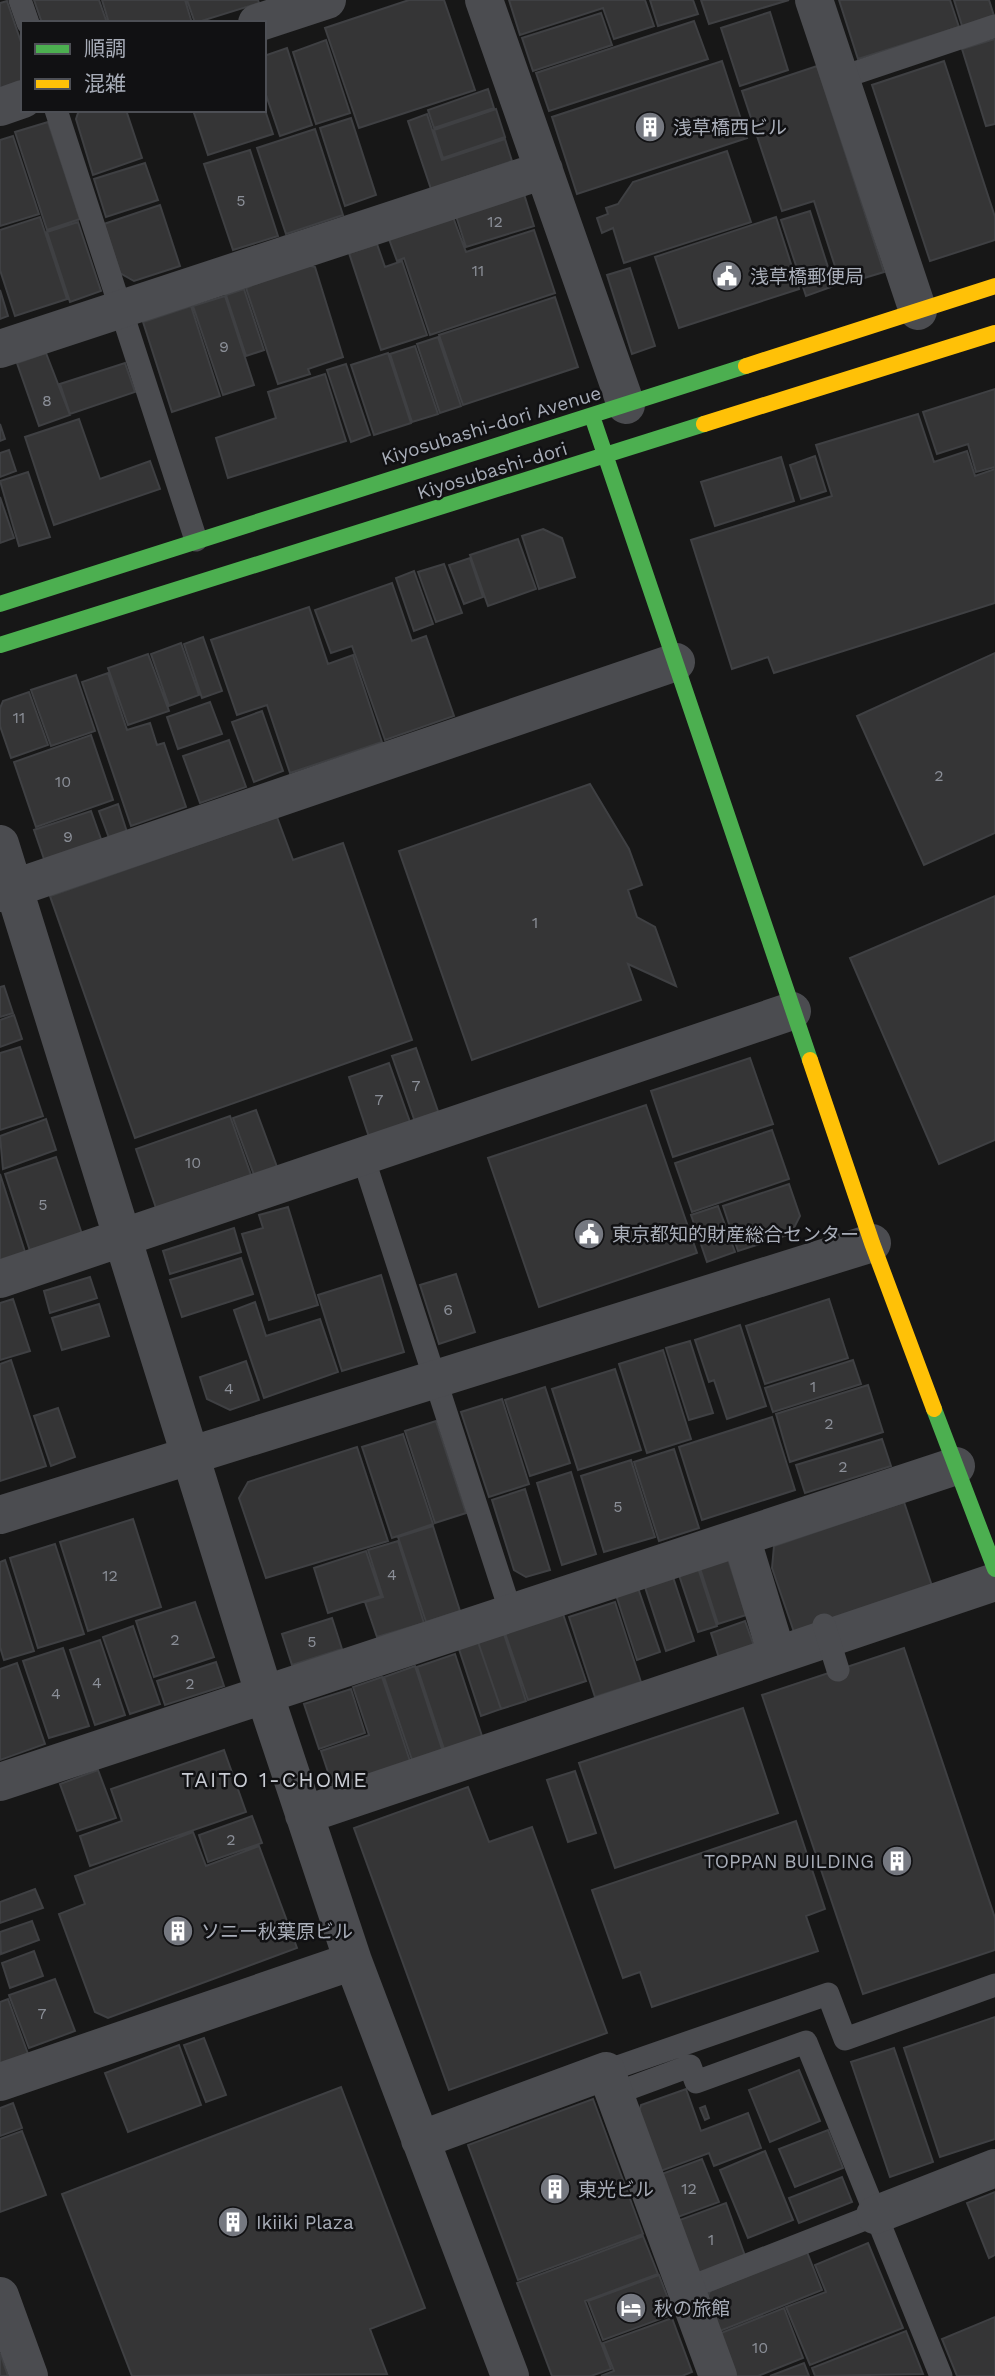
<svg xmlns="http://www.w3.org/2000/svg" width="995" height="2376" font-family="'Work Sans','Noto Sans JP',sans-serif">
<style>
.building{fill:#353536;stroke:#3f4043;stroke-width:2}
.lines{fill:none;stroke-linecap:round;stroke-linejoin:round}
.lane{stroke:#4b4c50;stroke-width:23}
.street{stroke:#4b4c50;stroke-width:38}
.fast{stroke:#4caf50;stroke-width:16}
.slow{stroke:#ffc107;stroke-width:16}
.lane-bridge{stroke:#4b4c50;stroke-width:23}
.labels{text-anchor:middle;stroke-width:5;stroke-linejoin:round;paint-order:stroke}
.number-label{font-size:16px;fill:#8b8f98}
.poi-label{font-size:19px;fill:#a8adb8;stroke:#111113;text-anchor:start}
.street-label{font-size:19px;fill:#a8adb8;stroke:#111113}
.neighbourhood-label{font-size:21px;letter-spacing:2px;fill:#c9ccd4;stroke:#111113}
</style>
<rect width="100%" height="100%" fill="#171717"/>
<path class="building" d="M34 0H99L107 23H42Z
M102 0H185L192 23H109Z
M187 0H258L259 3 195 23Z
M409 0H444L475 90 359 128 325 28Z
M509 0H645L654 26 614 39 603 8 520 35Z
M650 0H693L698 14 658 26Z
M701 0H789L709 24Z
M839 0H950L959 27 858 59Z
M954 0H989L995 19 963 29Z
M7 1 23 48V81L0 89V3Z
M770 12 788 70 740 86 721 28Z
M601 13 612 45 533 71 522 38Z
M694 21 708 59 549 111 536 73Z
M995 39V124L986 126 962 49Z
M326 40 350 113 316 124 293 52Z
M287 48 312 125 280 136 264 89V56Z
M722 61 747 138 577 194 552 117Z
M944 61 995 217V240L930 261 872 85Z
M817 66 884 272 841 285 814 201 782 211 742 91Z
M488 89 494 108 434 128 428 110Z
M264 107 273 134 208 155 193 110H264Z
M496 109 505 137 443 158 434 130Z
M79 110H126L142 158 93 175 76 119Z
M427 114 442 160 505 139 512 161 431 189 408 121Z
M351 118 376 195 345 206 320 128Z
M48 122 80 219 47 230 15 132Z
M315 129 343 215 286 234 257 148Z
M13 136 39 214 0 226V140Z
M250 150 278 236 233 250 204 164Z
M727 151 751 222 624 263 613 228 602 233 597 218 608 214 606 208 618 204 633 182Z
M145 163 158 200 106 217 94 179Z
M524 194 534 226 466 247 456 216Z
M160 205 180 266 134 281 120 273 104 224Z
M810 211 834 286 806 296 781 220Z
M40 217 67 299 15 316 0 270V230Z
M453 217 466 252 534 230 555 293 430 335 404 258 397 261 389 239Z
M776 217 799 289 679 328 655 257Z
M78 222 101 291 70 302 47 232Z
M377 244 385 267 402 261 427 335 381 350 349 253Z
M303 264 315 267 343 357 308 369 310 374 278 384 246 288Z
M630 268 655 346 632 354 607 275Z
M244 289 264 350 246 356 226 295Z
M0 290 8 316 0 319Z
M225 296 254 385 223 395 193 306Z
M555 297 578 367 463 405 439 335Z
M191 306 220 396 172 412 143 322Z
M438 337 461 406 440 413 417 344Z
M415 346 438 414 412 422 390 354Z
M46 353 70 415 39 426 17 363Z
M388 353 411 423 374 435 351 365Z
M125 363 135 392 70 414 60 384Z
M346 364 370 435 351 442 327 370Z
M325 374 346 441 228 478 216 438 276 418 268 392Z
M995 389V467L976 472 968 444 937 454 923 412Z
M918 414 934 462 967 451 975 476 995 469V603L774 673 768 657 732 669 691 540 832 496 816 445Z
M79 419 100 479 150 461 160 489 54 525 25 437Z
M0 424 5 439 0 441Z
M9 450 16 471 0 477V453Z
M815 456 826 491 801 499 790 465Z
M781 457 794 501 715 526 701 482Z
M28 472 50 537 19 546 0 481Z
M0 497 14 538 0 543Z
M543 529 562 538 575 577 539 589 522 536Z
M518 539 536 589 488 606 470 555Z
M470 558 483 597 464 604 449 565Z
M444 564 462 613 436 622 418 572Z
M414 571 433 624 414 631 396 578Z
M392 583 412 641 426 636 454 716 385 740 352 646 331 653 315 610Z
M309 607 328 664 353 655 382 742 290 773 267 705 237 715 211 640Z
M203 637 222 691 202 698 184 644Z
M181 643 199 695 169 706 151 654Z
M995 653V833L924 865 857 716Z
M148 654 169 711 128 725 108 668Z
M108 673 127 730 150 723 157 745 164 743 186 807 131 826 82 682Z
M76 675 95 731 51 746 31 690Z
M29 692 48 745 11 758 0 726V708L3 701Z
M210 702 222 734 178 749 167 717Z
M262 711 283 771 254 782 232 722Z
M91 735 113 800 36 827 14 762Z
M229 740 246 787 200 803 183 756Z
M590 784 629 849 642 885 628 890 637 917 655 927 676 986 628 964 641 1000 472 1060 399 851Z
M118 804 127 832 109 838 99 811Z
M91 811 102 842 45 862 34 830Z
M277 817 293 860 343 843 412 1040 135 1138 50 896Z
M995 896V1140L939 1164 850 958Z
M4 986 13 1013 0 1017V987Z
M14 1015 22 1039 0 1047V1020Z
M20 1047 43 1116 0 1130V1053Z
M416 1048 439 1114 415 1122 392 1056Z
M750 1058 773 1124 673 1157 651 1091Z
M389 1063 410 1122 369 1137 349 1077Z
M646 1105 697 1253 539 1307 488 1158Z
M256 1110 277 1167 254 1175 233 1118Z
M230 1116 251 1175 156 1208 136 1149Z
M46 1119 56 1150 3 1169 0 1136Z
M772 1130 789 1179 692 1212 675 1163Z
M56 1157 82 1234 30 1251 5 1174Z
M0 1174 26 1255 0 1263Z
M789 1184 800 1216 791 1234 738 1251 723 1206Z
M718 1206 735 1252 707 1262 691 1215Z
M288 1207 318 1305 269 1320 242 1234 263 1228 259 1215Z
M234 1228 241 1252 170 1274 163 1251Z
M241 1258 253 1294 182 1317 170 1280Z
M456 1274 475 1332 439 1344 420 1285Z
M381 1275 404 1352 342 1371 318 1295Z
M90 1277 97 1298 50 1313 44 1291Z
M13 1299 30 1351 0 1360V1303Z
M829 1299 848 1358 765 1384 746 1326Z
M255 1302 266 1336 320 1319 338 1372 264 1398 234 1310Z
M99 1304 109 1336 62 1350 52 1318Z
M740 1325 766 1406 727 1419 714 1380 709 1382 695 1340Z
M690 1341 713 1413 689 1420 666 1348Z
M663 1350 691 1439 647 1453 619 1364Z
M11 1360 46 1466 0 1481V1364Z
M853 1360 861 1384 773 1412 765 1388Z
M246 1361 259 1400 230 1410 207 1399 200 1377Z
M615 1369 641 1450 578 1470 552 1389Z
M868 1385 883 1432 790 1462 776 1414Z
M545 1387 570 1463 530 1476 505 1400Z
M502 1399 529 1484 489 1497 461 1412Z
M58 1408 75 1457 51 1466 34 1416Z
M772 1417 795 1490 702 1520 679 1447Z
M436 1421 466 1513 435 1523 405 1431Z
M403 1434 433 1524 392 1538 362 1447Z
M882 1439 891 1466 805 1493 796 1465Z
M357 1447 388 1541 266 1578 239 1498 248 1482Z
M674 1449 699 1528 659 1541 634 1462Z
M631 1460 655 1537 604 1552 581 1476Z
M571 1472 596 1554 562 1565 537 1483Z
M525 1489 550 1570 526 1577 514 1570 492 1500Z
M904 1502 933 1589 795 1635 772 1568 774 1546Z
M133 1519 161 1607 88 1631 60 1542Z
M433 1526 460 1611 426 1622 398 1537Z
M398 1541 424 1623 377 1637 365 1602 383 1597 368 1550Z
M55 1544 84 1634 38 1648 10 1558Z
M366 1551 381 1596 328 1613 314 1568Z
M728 1559 746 1615 718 1624 700 1568Z
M5 1560 34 1651 4 1660 0 1647V1562Z
M698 1568 717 1626 698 1632 679 1575Z
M673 1577 694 1641 666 1651 645 1587Z
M638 1588 660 1652 637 1660 616 1595Z
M195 1602 214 1657 154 1677 136 1621Z
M615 1602 641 1682 595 1697 569 1617Z
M563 1614 586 1681 528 1700 505 1633Z
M332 1618 342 1649 292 1665 282 1634Z
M745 1621 754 1646 719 1658 711 1633Z
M133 1626 160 1704 130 1714 103 1637Z
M504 1634 526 1701 501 1709 478 1642Z
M100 1640 125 1715 95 1725 70 1650Z
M478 1642 501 1709 481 1716 459 1649Z
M63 1648 89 1726 49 1738 23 1661Z
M904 1648 995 1918V1950L863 1994 762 1695Z
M455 1654 483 1739 445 1752 417 1667Z
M216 1662 224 1686 165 1705 157 1681Z
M17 1663 45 1744 0 1760V1669Z
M415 1666 443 1752 413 1763 384 1677Z
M382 1677 411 1764 337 1788 332 1784 321 1751 369 1735 353 1687Z
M351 1689 365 1733 319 1749 304 1704Z
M743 1708 778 1813 615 1868 579 1763Z
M224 1750 246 1812 90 1866 80 1836 122 1821 111 1789Z
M98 1770 116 1818 77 1831 60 1784Z
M575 1771 596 1833 568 1842 547 1780Z
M468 1787 489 1842 532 1827 607 2033 449 2090 354 1828Z
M252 1816 262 1843 208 1862 199 1835Z
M796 1821 825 1909 806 1916 818 1951 652 2007 640 1972 623 1978 592 1890Z
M193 1832 206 1866 259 1846 297 1948 108 2018 95 2012 59 1914 85 1904 75 1876Z
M35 1889 43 1908 0 1923V1902Z
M32 1921 39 1940 1 1954 0 1932Z
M34 1951 43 1976 10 1988 2 1963Z
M55 1979 75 2031 29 2048 9 1995Z
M8 1999 28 2054 0 2064V2002Z
M995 2017V2139L940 2157 904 2048Z
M204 2038 226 2095 206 2102 184 2045Z
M179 2045 201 2105 128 2132 105 2073Z
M894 2048 933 2162 890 2177 851 2062Z
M799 2070 820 2121 770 2142 749 2090Z
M341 2087 425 2308 370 2329 387 2374 132 2376 62 2194Z
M686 2089 701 2131 748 2113 761 2148 714 2166 709 2153 658 2172 638 2116 641 2105Z
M593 2099 643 2234 518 2280 468 2145Z
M13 2103 22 2128 0 2136V2108Z
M705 2106 709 2118 705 2120 700 2108Z
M828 2130 843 2168 795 2187 779 2149Z
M22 2131 46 2195 0 2212V2139Z
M765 2151 793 2220 748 2238 720 2170Z
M702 2159 719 2202 675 2218 659 2175Z
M842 2177 852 2202 799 2223 789 2198Z
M995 2192V2255L989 2258 967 2203Z
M726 2203 745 2256 697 2274 677 2221Z
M643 2236 658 2274 585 2301 611 2369 591 2376H552L517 2283Z
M868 2243 903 2328 810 2365 786 2307 826 2292 815 2265Z
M807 2252 822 2290 715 2333 704 2306 710 2291Z
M659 2275 674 2314 603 2340 588 2301Z
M784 2308 803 2358 758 2376H732L716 2335Z
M995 2317V2376H957L942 2339Z
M672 2318 692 2372 682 2376H601L614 2371 603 2343Z
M906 2331 923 2374 815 2376 812 2368Z
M0 2353 8 2376H0Z
M804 2363 809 2376H770Z"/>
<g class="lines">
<path class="lane" d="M20 0 28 23
M840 78 995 26
M56 110 196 540
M363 1157 511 1613
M606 2071 828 1994 845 2039 995 1985
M614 2094 690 2066 696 2082 806 2042 941 2376
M686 2289 875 2215"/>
<path class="street" d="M484 0 626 405
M814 0 918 311
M257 23 327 0
M0 107 23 99
M0 349 544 170
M0 844 264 1693 353 1961 510 2376
M0 893 676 662
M0 1279 792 1011
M0 1515 872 1243
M741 1537 777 1655
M0 1782 956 1466
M304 1815 995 1582
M0 2082 353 1961
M420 2140 606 2071 718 2376
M875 2215 995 2168
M0 2296 29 2376"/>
<path class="fast" d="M592 416 810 1060
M0 604 746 366
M0 645 704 424
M934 1409 995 1569"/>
<path class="slow" d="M746 366 995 286
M704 424 995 333
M810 1060 872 1243 934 1409"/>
<path class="lane-bridge" d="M824 1625 838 1670"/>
</g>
<defs>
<g id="building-disc" transform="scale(1.575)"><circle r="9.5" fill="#757880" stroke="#111113"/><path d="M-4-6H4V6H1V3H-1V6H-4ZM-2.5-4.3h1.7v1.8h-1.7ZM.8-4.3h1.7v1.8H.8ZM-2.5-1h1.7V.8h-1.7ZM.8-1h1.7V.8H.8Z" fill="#fff"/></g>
<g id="civic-disc" transform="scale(1.575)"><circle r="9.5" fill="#757880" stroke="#111113"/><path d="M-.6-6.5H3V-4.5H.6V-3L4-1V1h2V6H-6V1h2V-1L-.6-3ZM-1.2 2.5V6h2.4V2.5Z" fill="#fff"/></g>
<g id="hotel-disc" transform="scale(1.575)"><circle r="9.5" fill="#757880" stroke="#111113"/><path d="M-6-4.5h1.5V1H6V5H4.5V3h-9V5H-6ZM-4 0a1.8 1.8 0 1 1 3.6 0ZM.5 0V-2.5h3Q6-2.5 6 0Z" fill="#fff"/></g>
</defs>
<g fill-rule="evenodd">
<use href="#building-disc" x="650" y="127"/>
<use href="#civic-disc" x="727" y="276"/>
<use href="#civic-disc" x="589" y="1234"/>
<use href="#building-disc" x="897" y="1861"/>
<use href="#building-disc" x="178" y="1931"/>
<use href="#building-disc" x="555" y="2189"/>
<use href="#building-disc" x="233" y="2222"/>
<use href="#hotel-disc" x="631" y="2308"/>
</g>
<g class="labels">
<g class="number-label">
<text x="241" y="206">5</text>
<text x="495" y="227">12</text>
<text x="478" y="276">11</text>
<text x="224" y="352">9</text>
<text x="47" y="406">8</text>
<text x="19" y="723">11</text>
<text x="939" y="781">2</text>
<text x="63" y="787">10</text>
<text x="68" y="842">9</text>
<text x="535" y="928">1</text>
<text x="416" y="1091">7</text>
<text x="379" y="1105">7</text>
<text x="193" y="1168">10</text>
<text x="43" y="1210">5</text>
<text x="448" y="1315">6</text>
<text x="813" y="1392">1</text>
<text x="229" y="1394">4</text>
<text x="829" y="1429">2</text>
<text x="843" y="1472">2</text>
<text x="618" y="1512">5</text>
<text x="392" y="1580">4</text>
<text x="110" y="1581">12</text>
<text x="175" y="1645">2</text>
<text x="312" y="1647">5</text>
<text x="97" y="1688">4</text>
<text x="190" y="1689">2</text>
<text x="56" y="1699">4</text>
<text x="231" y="1845">2</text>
<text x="42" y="2019">7</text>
<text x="689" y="2194">12</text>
<text x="711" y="2245">1</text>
<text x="760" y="2353">10</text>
</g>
<g class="poi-label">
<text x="673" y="134">浅草橋西ビル</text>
<text x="750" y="283">浅草橋郵便局</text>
<text x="612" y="1241">東京都知的財産総合センター</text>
<text x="874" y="1868" text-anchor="end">TOPPAN BUILDING</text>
<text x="201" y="1938">ソニー秋葉原ビル</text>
<text x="578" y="2196">東光ビル</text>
<text x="256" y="2229">Ikiiki Plaza</text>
<text x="654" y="2315">秋の旅館</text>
</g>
<g class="street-label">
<text transform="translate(491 425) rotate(-17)" y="7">Kiyosubashi-dori Avenue</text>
<text transform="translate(492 470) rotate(-17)" y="7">Kiyosubashi-dori</text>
</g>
<g class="neighbourhood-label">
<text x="275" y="1787">TAITO 1-CHOME</text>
</g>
</g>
<rect x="21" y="21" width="245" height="91" fill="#111113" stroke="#4d4f55" stroke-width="2"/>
<rect x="35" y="44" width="35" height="10" fill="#4caf50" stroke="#4d4f55" stroke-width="2"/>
<text x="84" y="56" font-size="21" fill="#a8adb8">順調</text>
<rect x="35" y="79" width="35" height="10" fill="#ffc107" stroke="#4d4f55" stroke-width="2"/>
<text x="84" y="91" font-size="21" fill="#a8adb8">混雑</text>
</svg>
